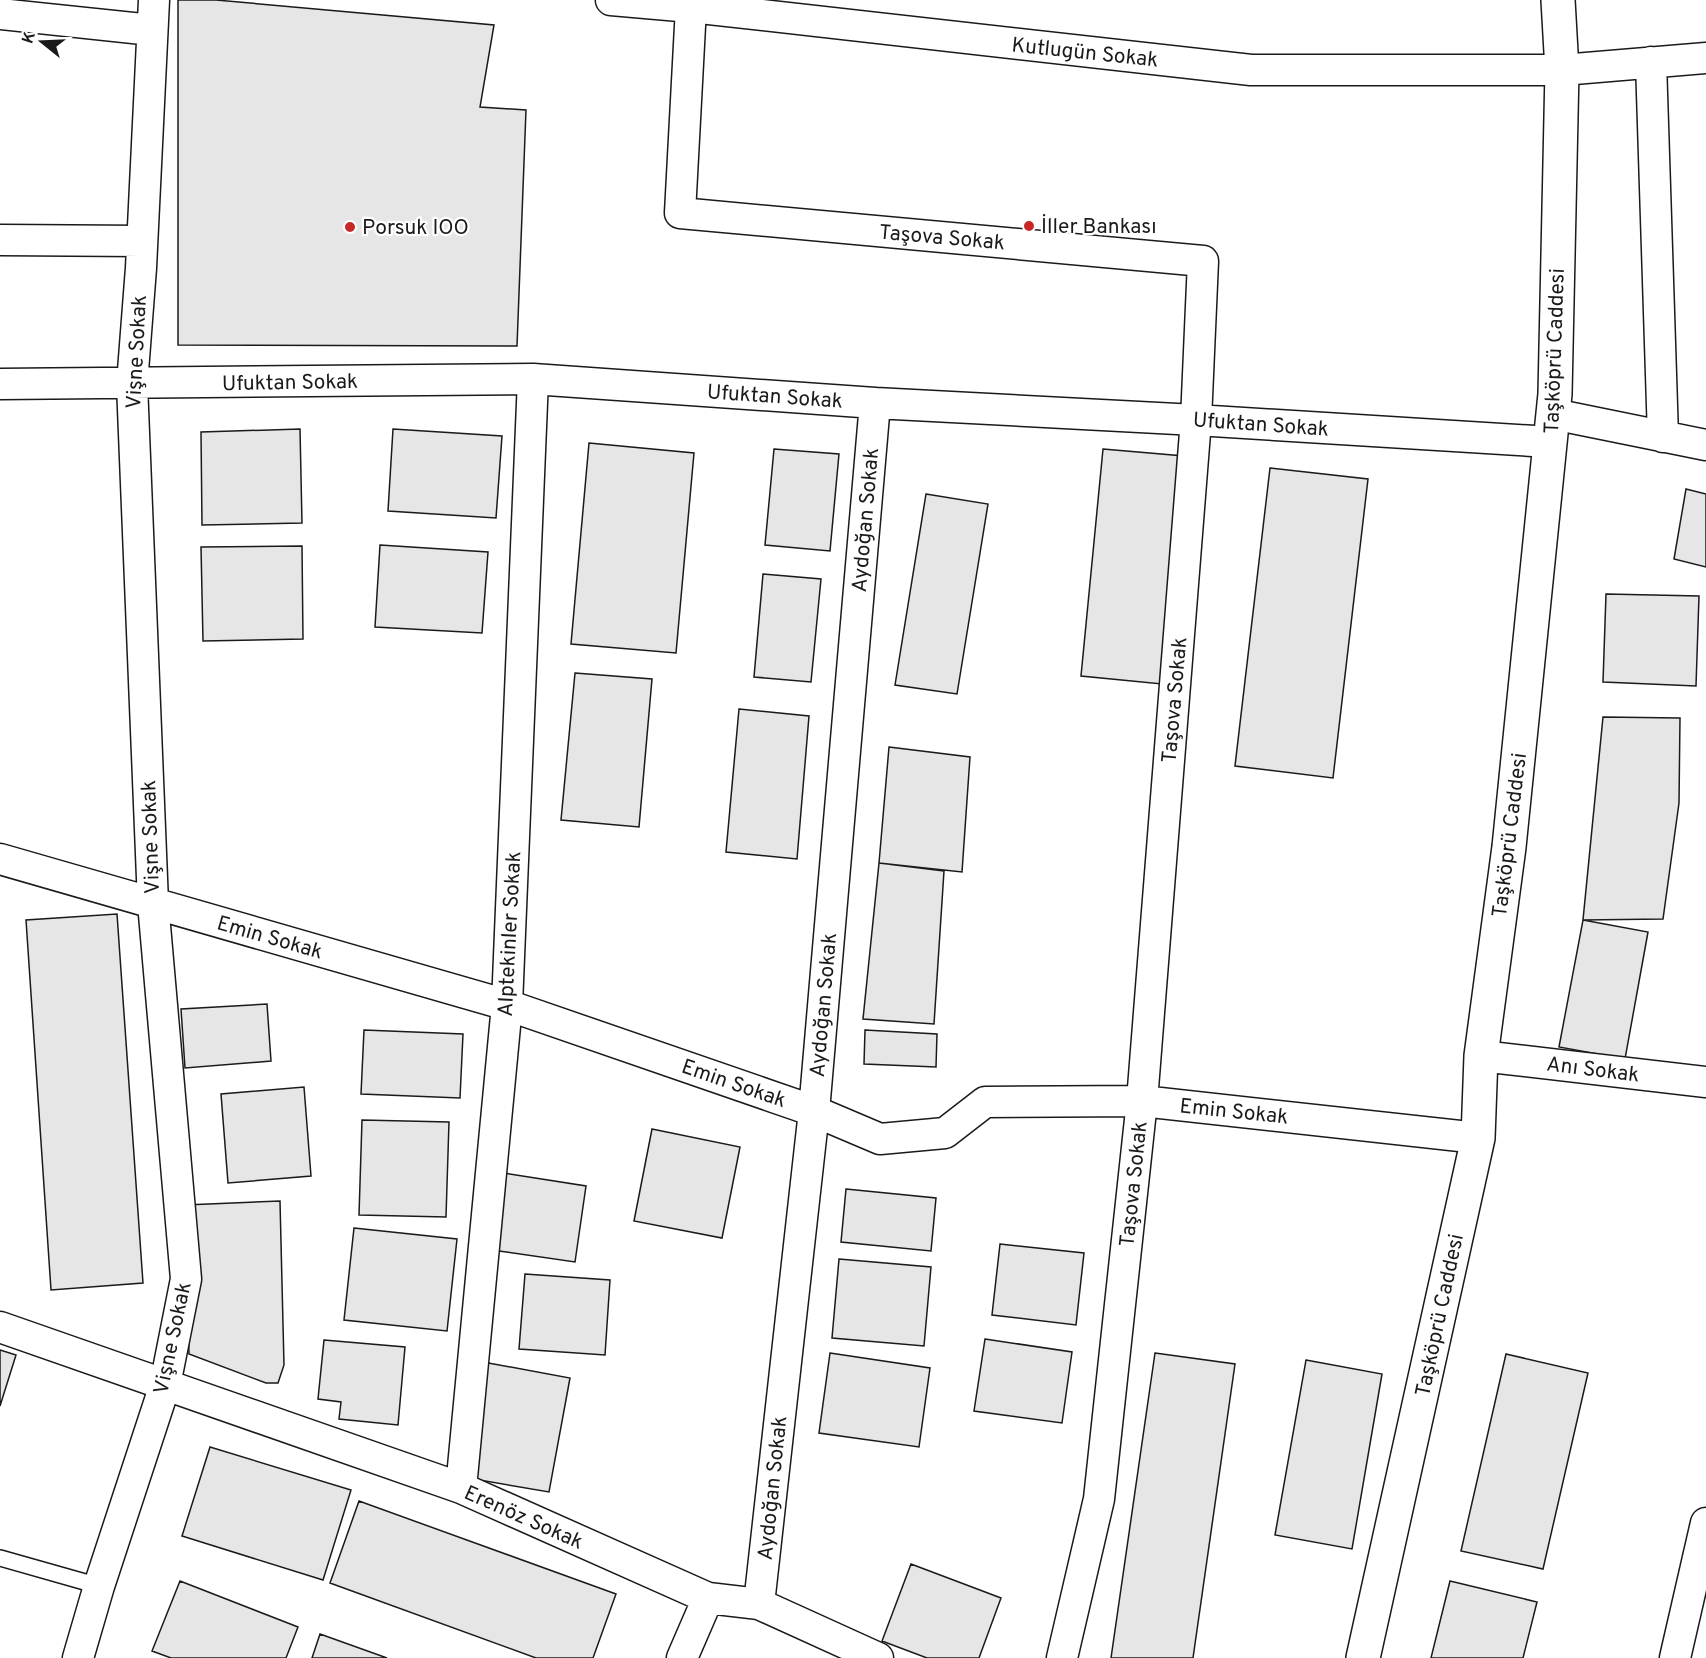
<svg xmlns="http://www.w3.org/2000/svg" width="1706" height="1658" font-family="Overpass,sans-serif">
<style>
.building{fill:#e6e6e6;stroke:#1a1a1a;stroke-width:1.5}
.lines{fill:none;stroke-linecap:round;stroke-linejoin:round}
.service-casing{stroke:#1a1a1a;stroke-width:18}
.minor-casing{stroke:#1a1a1a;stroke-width:33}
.secondary-casing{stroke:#1a1a1a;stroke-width:36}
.service{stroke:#fff;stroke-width:15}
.minor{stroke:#fff;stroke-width:30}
.secondary{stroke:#fff;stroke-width:33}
.poi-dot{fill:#c62828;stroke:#fff;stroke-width:2}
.labels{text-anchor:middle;stroke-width:4.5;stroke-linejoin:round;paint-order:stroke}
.street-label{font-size:21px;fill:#1a1a1a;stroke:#fff}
.poi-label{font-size:21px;fill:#1a1a1a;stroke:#fff;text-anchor:start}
</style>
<rect width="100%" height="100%" fill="#fff"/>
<path class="building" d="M178 0H216L494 25 480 107 526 110 517 346 178 345Z
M300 429 302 523 202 525 201 432Z
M393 429 502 436 496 518 388 511Z
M589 443 694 453 676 653 571 644Z
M774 449 839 454 830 551 765 545Z
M1103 449 1184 456 1162 684 1081 676Z
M1270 468 1368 479 1333 778 1235 766Z
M1686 489 1706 494V567L1674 559Z
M926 494 988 504 957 694 895 685Z
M380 545 488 552 482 633 375 627Z
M302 546 303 639 203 641 201 547Z
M763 574 821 579 811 682 754 677Z
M1606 594 1699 596 1696 686 1603 682Z
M575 673 652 679 639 827 561 820Z
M739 709 809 716 797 859 726 852Z
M1603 717 1680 718 1679 803 1663 919 1583 920Z
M889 747 970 757 962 872 879 863Z
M879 863 944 871 934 1024 863 1019Z
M117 914 143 1283 51 1290 26 920Z
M1583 920 1648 932 1625 1059 1559 1047Z
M267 1004 271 1061 185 1068 181 1009Z
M364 1030 463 1034 460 1098 361 1094Z
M865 1030 937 1034 936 1067 864 1064Z
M304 1087 311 1176 228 1183 221 1094Z
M362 1120 449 1122 446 1217 359 1215Z
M652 1129 740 1147 722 1238 634 1221Z
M491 1171 586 1186 575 1262 492 1250Z
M846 1189 936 1198 931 1251 841 1242Z
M280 1201 284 1365 278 1383H266L189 1354 185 1205Z
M354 1228 457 1239 447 1331 344 1320Z
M1000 1244 1084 1253 1076 1325 992 1315Z
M839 1259 931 1267 924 1346 832 1338Z
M525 1274 610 1280 605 1355 519 1349Z
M985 1339 1072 1352 1062 1423 974 1411Z
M324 1340 405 1347 398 1425 339 1419 341 1402 318 1399Z
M0 1350 16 1355 0 1406Z
M830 1353 930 1368 919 1447 819 1433Z
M1155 1353 1235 1364 1193 1658H1111Z
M1506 1354 1588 1373 1543 1569 1461 1551Z
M1306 1360 1382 1374 1352 1549 1275 1535Z
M483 1362 570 1378 549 1492 462 1477Z
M210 1447 351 1490 323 1580 182 1536Z
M359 1501 616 1594 593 1658H536L330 1583Z
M911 1564 1001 1598 979 1658H927L882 1641Z
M180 1581 298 1627 286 1658H171L152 1651Z
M1450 1581 1537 1602 1523 1658H1431Z
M320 1634 387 1658H312Z"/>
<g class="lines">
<g class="service-casing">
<path id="service" d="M0 1558 99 1586"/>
</g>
<g class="minor-casing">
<path id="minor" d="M611 0 691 7 1251 70H1562L1706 58
M691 7 680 213 1203 261 1196 420 1142 1101 1099 1499 1062 1658
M0 14 152 30
M1651 62 1663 437
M0 240 142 241
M0 384 533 379 875 403 1196 420 1550 442
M1553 414 1706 445
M0 859 507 1005 814 1111 880 1139 945 1133 985 1102 1142 1101 1478 1138
M1481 1056 1706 1082
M0 1327 461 1488 708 1598 759 1604 878 1658
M461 1488 507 1005 533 379
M759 1604 814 1111 875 403
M78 1658 99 1586 165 1385 186 1279 153 903 132 384 141 268 154 0
M682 1658 708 1598
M1675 1658 1706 1523"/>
</g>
<g class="secondary-casing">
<path id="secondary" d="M1363 1658 1478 1138 1481 1056 1509 847 1555 394 1562 70 1558 0"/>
</g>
<use href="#service" class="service"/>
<use href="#minor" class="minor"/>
<use href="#secondary" class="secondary"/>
</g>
<g class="poi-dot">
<circle cx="1029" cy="226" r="6"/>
<circle cx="350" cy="227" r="6"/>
</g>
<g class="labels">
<g class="street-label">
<text transform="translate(1085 52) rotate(6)" y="7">Kutlugün Sokak</text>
<text transform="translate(942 237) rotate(5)" y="7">Taşova Sokak</text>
<text transform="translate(1554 351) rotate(-88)" y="7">Taşköprü Caddesi</text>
<text transform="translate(136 352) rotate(-87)" y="7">Vişne Sokak</text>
<text transform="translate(290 382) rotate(-1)" y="7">Ufuktan Sokak</text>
<text transform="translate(775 396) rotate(4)" y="7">Ufuktan Sokak</text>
<text transform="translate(1261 424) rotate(4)" y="7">Ufuktan Sokak</text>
<text transform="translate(865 520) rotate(-85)" y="7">Aydoğan Sokak</text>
<text transform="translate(1174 700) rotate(-85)" y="7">Taşova Sokak</text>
<text transform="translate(1509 835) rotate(-83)" y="7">Taşköprü Caddesi</text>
<text transform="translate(150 837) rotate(-92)" y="7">Vişne Sokak</text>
<text transform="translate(509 934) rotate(-87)" y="7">Alptekinler Sokak</text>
<text transform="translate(270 937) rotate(16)" y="7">Emin Sokak</text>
<text transform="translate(823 1005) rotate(-85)" y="7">Aydoğan Sokak</text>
<text transform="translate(1593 1069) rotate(7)" y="7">Anı Sokak</text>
<text transform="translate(734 1083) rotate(19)" y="7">Emin Sokak</text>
<text transform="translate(1234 1111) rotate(6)" y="7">Emin Sokak</text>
<text transform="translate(1133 1184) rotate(-84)" y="7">Taşova Sokak</text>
<text transform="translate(1439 1315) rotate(-78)" y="7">Taşköprü Caddesi</text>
<text transform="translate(172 1338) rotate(-78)" y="7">Vişne Sokak</text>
<text transform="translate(772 1488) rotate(-84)" y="7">Aydoğan Sokak</text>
<text transform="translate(524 1517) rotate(24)" y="7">Erenöz Sokak</text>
</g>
<g class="poi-label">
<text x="1041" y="233">İller Bankası</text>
<text x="362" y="234">Porsuk IOO</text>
</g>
</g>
<g transform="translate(42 42) rotate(288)" stroke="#ffffff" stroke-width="4.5" paint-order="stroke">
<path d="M0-4.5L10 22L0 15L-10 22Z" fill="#1a1a1a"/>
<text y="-9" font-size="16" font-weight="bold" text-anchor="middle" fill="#1a1a1a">K</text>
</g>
</svg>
